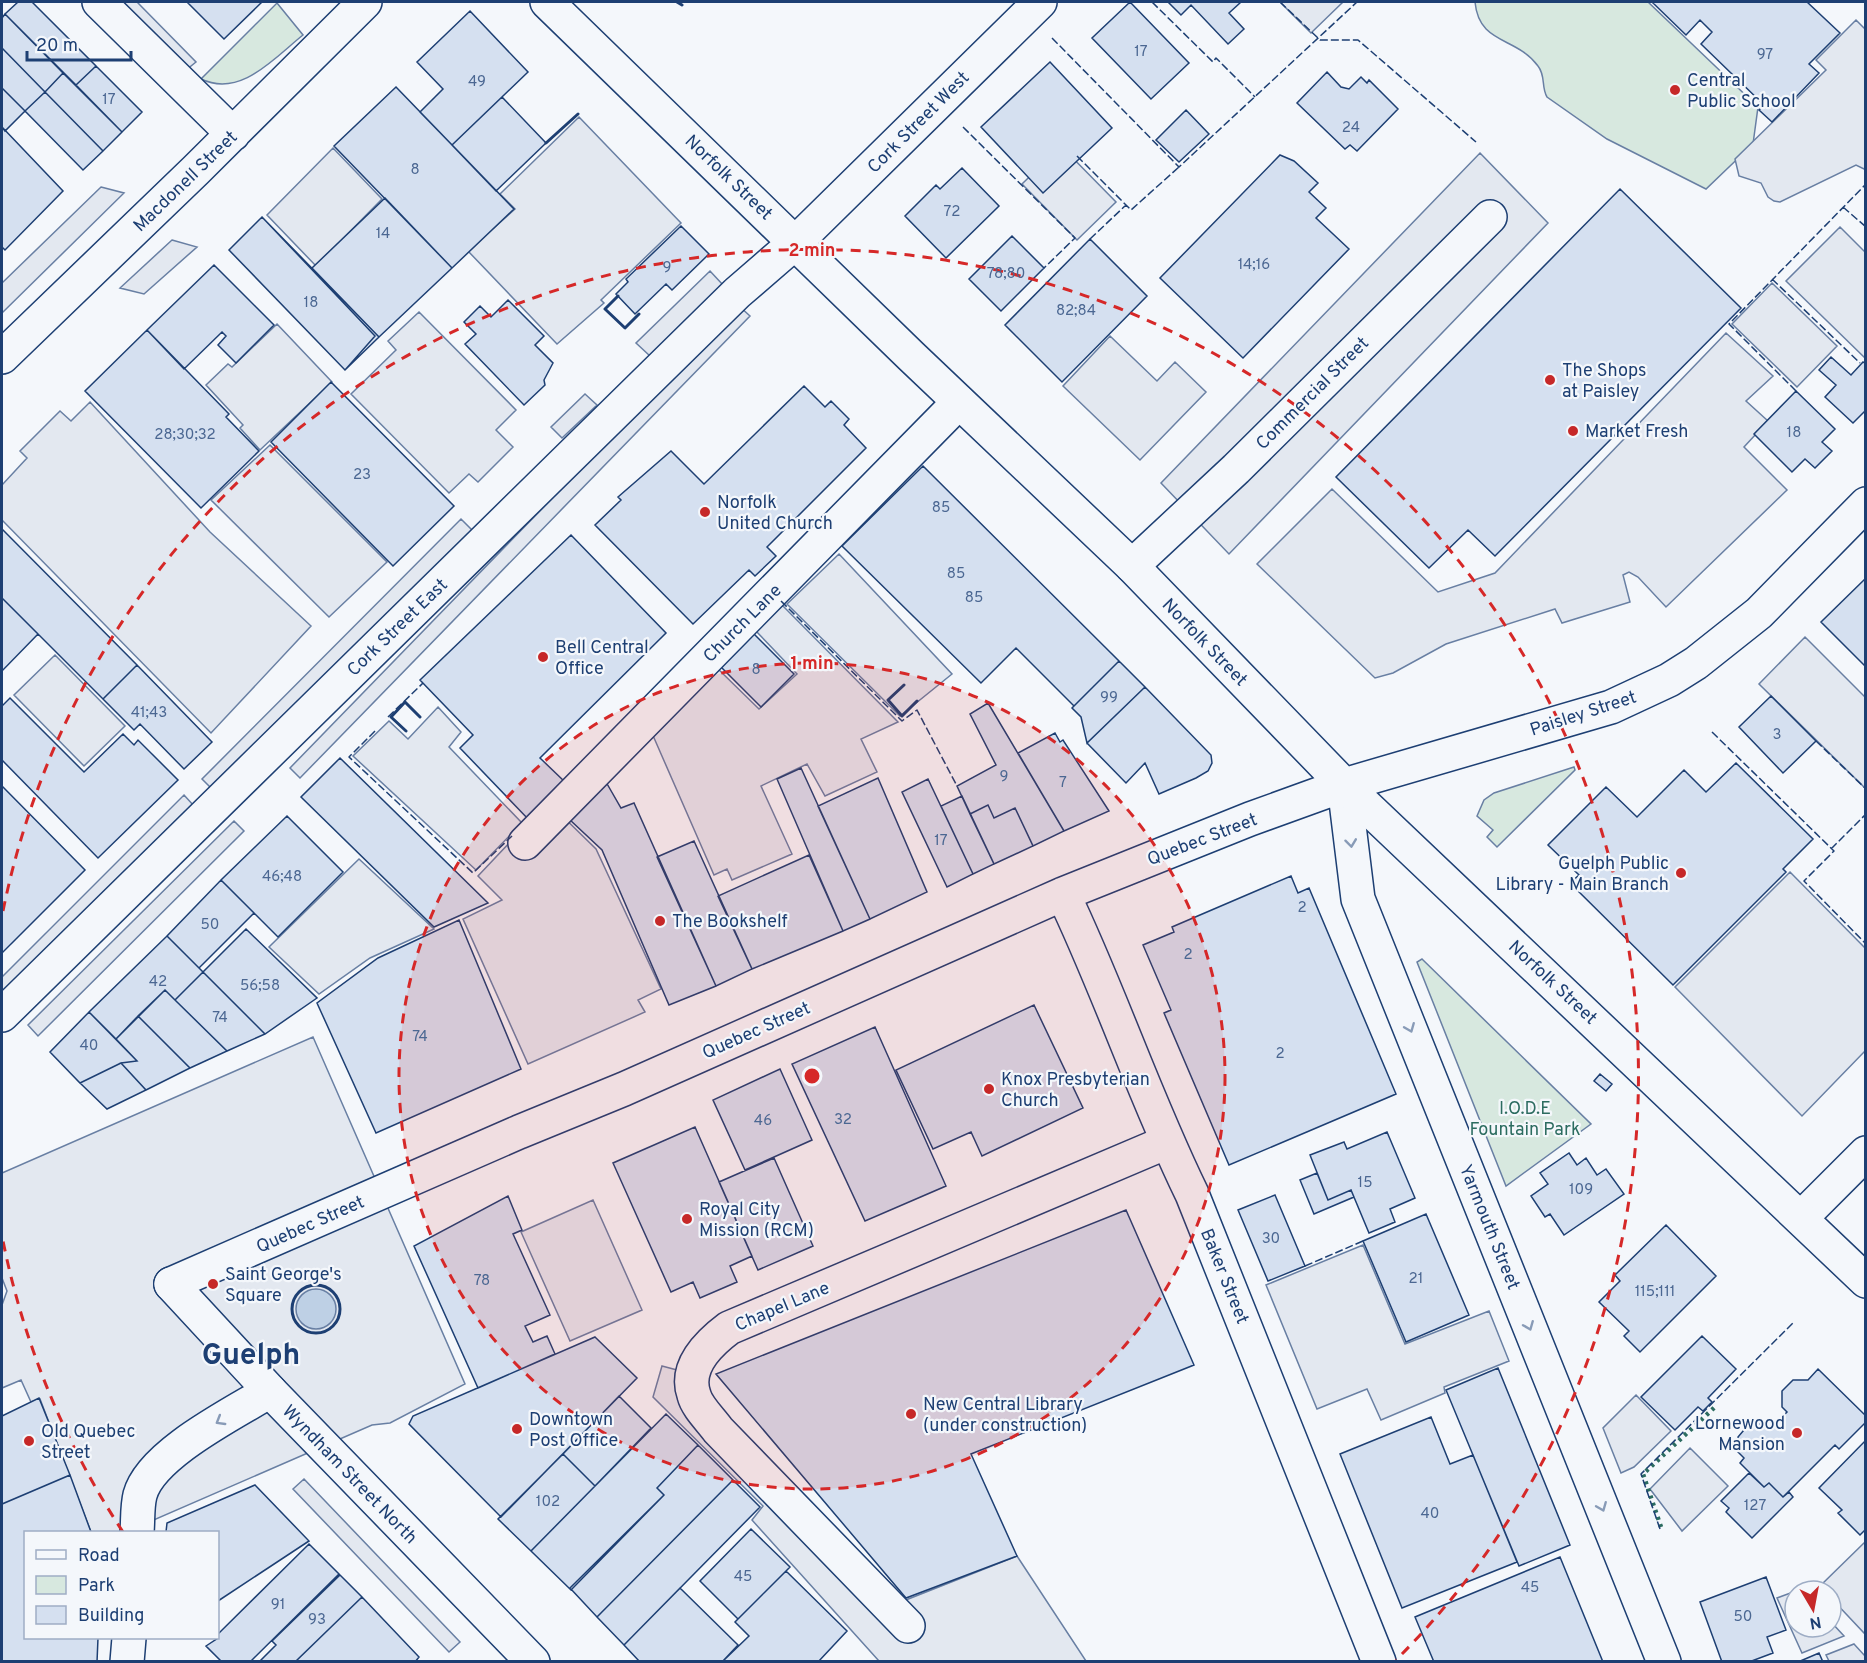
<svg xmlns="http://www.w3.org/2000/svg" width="1867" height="1663" font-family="Overpass,sans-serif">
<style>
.green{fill:#d7e8df;stroke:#687fa3;stroke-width:1.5}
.parking{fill:#e3e8f0;stroke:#687fa3;stroke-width:1.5}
.water{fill:#bed0e5;stroke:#687fa3;stroke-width:1.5}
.building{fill:#d5e0f0;stroke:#1d3f73;stroke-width:1.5}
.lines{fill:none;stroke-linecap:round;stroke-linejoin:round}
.minor-casing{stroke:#1d3f73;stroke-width:36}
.major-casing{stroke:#1d3f73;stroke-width:36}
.minor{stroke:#f4f7fb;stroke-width:33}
.major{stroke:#f4f7fb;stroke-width:33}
.hedge{stroke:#2c6c60;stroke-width:4.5;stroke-dasharray:3 4.5;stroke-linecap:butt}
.fence{stroke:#1d3f73;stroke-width:1.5;stroke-dasharray:8 3;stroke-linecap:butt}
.wall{stroke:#1d3f73;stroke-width:3}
.oneway{stroke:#889bb7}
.ring{fill:none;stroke:#d62828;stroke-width:3;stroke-dasharray:10 8}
.poi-dot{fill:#c62828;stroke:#f4f7fb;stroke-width:2}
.labels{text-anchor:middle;stroke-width:4.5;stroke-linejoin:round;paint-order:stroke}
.number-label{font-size:15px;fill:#4b6792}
.poi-label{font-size:18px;fill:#1d3f73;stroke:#f4f7fb;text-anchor:start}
.street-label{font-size:18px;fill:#1d3f73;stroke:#f4f7fb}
.park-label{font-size:18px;fill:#2c6c60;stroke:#f4f7fb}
.town-label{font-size:30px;font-weight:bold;fill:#1d3f73;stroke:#f4f7fb}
.centre{fill:#d62828;stroke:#f4f7fb;stroke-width:3}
.ring-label{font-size:18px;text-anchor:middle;font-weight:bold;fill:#d62828;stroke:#f4f7fb;stroke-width:4.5;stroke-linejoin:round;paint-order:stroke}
</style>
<rect width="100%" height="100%" fill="#f4f7fb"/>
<path class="green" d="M1475 2H1648L1758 107 1753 144 1706 189 1607 139 1547 97C1541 87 1546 76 1538 66 1516 36 1479 45 1475 2Z
M277 3 303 35C274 58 241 98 201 79Z
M1574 767 1575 770 1497 847 1487 837 1493 830 1477 816 1484 800 1494 793Z
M1422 959 1591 1124 1506 1186 1417 962Z"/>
<path class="parking" d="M119 2H137L196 62 186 70Z
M1280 2H1343L1311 33Z
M1856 20 1865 29V167L1864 169 1856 165 1780 202 1774 201 1768 197 1761 183 1739 176 1735 159 1826 70 1816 60Z
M579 117 681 223 601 300 604 303 557 344 468 251 515 209 500 194Z
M1061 146 1116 202 1077 240 1022 184Z
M333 148 382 199 316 266 267 215Z
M1480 153 1548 223 1229 554 1161 483Z
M101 187 124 193 2 313V283Z
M1840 227 1865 252V358L1786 281Z
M172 240 197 247 144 294 120 288Z
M710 271 723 285 650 356 636 343Z
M1772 283 1837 346 1797 387 1732 324Z
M739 306 750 316 300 778 290 768Z
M419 312 516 410 496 430 513 447 478 482 469 474 449 493 351 394 396 350 388 341Z
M277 324 332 382 260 450 240 428 243 425 206 385 228 364 232 367Z
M1726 333 1773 376 1746 401 1768 421 1744 447 1787 490 1666 607 1638 577 1629 572 1623 575 1630 602 1562 623 1555 609 1446 644 1393 673 1375 678 1257 564 1332 489 1438 592 1495 573Z
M1110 336 1157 381 1175 362 1206 392 1140 460 1063 386Z
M585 394 597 405 562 438 551 427Z
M90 402 210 532 311 626 211 733 2 520V485L27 458 20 451 60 411 71 421Z
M270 445 387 562 329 617 211 500Z
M461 519 472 530 213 790 202 779Z
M839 554 952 674 900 716 787 604Z
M782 605 898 722 861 739 877 772 825 796 807 764 761 786 792 854 732 880 727 869 714 875 651 731 715 666 759 709 797 674 756 631Z
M1805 637 1865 697V788L1759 684Z
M55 655 125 726 84 766 14 695Z
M438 707 461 732 449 747 522 823 476 870 353 756 389 721 408 739Z
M184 795 194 806 2 997V977Z
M548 802 596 849 661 989 638 1000 645 1012 528 1064 463 919 502 900 478 876Z
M234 821 244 831 38 1036 28 1025Z
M359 859 434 929 370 958 319 994 269 947Z
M1790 872 1866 949 1865 1051 1802 1116 1675 987Z
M313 1037 465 1384 390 1423 372 1425 126 1532H91L40 1399 31 1402 21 1380 2 1388V1305L7 1291 2 1278V1173Z
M593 1200 642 1310 570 1341 521 1232Z
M1363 1245 1405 1344 1489 1311 1509 1361 1444 1387 1445 1393 1381 1420 1367 1389 1317 1409 1266 1285Z
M662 1366 692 1374 888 1607 1017 1556 1086 1661H879L752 1520 763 1506 653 1397Z
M1636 1395 1671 1431 1634 1467 1621 1473 1603 1428Z
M1690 1448 1728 1486 1682 1531 1650 1489Z
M304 1479 460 1642 449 1652 293 1489Z
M1865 1542V1634L1831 1598V1591H1825L1820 1586Z
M1801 1589 1803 1591H1795V1627H1831V1622L1844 1636 1802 1653 1777 1598Z
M1854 1644 1865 1656V1661H1829L1826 1655Z"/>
<path class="water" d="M296 1309a20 20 0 1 1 40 0a20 20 0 1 1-40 0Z"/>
<path class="building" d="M18 2H32L96 66 76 85 5 14Z
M189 2H262L224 39 188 3Z
M1130 2 1189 63 1151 99 1092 38Z
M1168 2H1241L1229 13 1244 29 1228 44 1191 5 1181 15Z
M1655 2H1807L1840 33 1809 64 1819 73 1772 122 1759 110 1764 105 1701 44 1712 32 1700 20 1686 35 1653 3Z
M470 11 528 72 452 145 420 112 443 89 417 62Z
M5 14 63 73 45 92 2 48V18Z
M2 48 45 92 25 111 2 88Z
M1050 62 1112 128 1043 193 981 127Z
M96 66 142 112 122 132 76 85Z
M1327 72 1341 87 1349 89 1361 77 1367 83 1369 80 1398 109 1357 151 1350 145 1345 149 1297 103Z
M63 73 122 132 103 151 45 92Z
M396 87 514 209 452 268 334 146Z
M2 88 25 111 5 131 2 127Z
M45 92 103 151 83 170 25 111Z
M502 97 546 143 496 191 452 145Z
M1186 110 1209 134 1179 162 1156 140Z
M2 127 63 191 5 250 2 247Z
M1280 155 1294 161 1318 183 1309 192 1326 208 1316 218 1349 249 1243 358 1160 278Z
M962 168 999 206 946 258 905 216 936 185 940 189Z
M1620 189 1741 308 1495 556 1468 530 1429 568 1336 477Z
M385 198 452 268 379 337 312 268Z
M262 217 375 336 345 370 229 250Z
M262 217 379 337 345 370 229 250Z
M681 226 709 254 672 290 666 284 635 314 616 294 628 282 626 279Z
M1012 236 1044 268 1001 311 969 279Z
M1090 239 1147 296 1062 382 1005 325Z
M214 265 274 325 236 363 218 345 226 336 222 332 184 369 147 330Z
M508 300 544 336 535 345 553 363 544 380 545 385 524 405 465 344 476 334 464 322 480 306 491 317Z
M147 330 229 414 226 417 259 451 201 508 85 391Z
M1831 357 1851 375 1863 362 1866 364V410L1853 423 1825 397 1836 385 1819 370Z
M331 382 454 506 393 566 271 442Z
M804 386 825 407 831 401 849 419 844 425 866 448 767 547 776 556 755 576 749 570 693 624 595 525 621 500 618 497 671 451 704 484Z
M1796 391 1835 429 1822 442 1832 451 1815 468 1805 459 1792 472 1754 434Z
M923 466 1119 661 1074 706 1016 648 981 683 842 546Z
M2 529 137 665 103 699 2 598Z
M571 535 666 633 540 758 565 782 529 820 460 748 473 735 420 680Z
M1866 578V667L1821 622Z
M2 598 38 634 2 671Z
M752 632 794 674 761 707 719 665Z
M1119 661 1145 687 1087 743 1081 717 1072 708Z
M137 665 212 742 184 769 140 724 134 730 103 699Z
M1145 687 1211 755 1212 763 1208 771 1196 778 1159 794 1145 763 1126 783 1087 743Z
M1771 696 1816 741 1783 773 1739 727Z
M10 698 84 772 123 734 134 745 138 740 178 780 98 858 2 760V706Z
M988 703 1064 831 1033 846 1015 808 994 818 988 805 970 814 957 786 996 765 970 714Z
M1055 733 1060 742 1063 740 1109 811 1064 831 1018 753Z
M340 758 488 903 434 927 301 797Z
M1736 763 1813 839 1783 869 1786 872 1673 985 1570 883 1579 875 1548 845 1606 787 1637 817 1684 770 1706 792Z
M801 768 870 919 843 931 777 779Z
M878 778 927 892 870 919 818 806Z
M928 779 973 874 947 887 902 792Z
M606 782 621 808 634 803 716 986 669 1005 602 850 569 819Z
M2 786 85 870 2 953Z
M962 796 994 864 973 874 941 806Z
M988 805 994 818 1015 808 1033 846 994 864 970 814Z
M287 816 343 872 278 937 221 880Z
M694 841 752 969 716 986 657 857Z
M809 855 843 931 752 969 718 896Z
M1291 876 1298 893 1309 888 1396 1094 1229 1165 1164 1013 1171 1010 1143 945 1174 932 1172 927Z
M221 880 254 913 199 968 167 936Z
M459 920 521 1069 376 1133 317 1003 378 958Z
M246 929 317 998 265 1034 203 972Z
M167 936 203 972 175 1000 165 990 116 1039 89 1012Z
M203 972 265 1034 227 1051 175 1000Z
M165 990 175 1000 227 1051 190 1068 138 1016Z
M1034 1005 1083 1108 982 1156 971 1132 933 1149 896 1070Z
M89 1012 137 1061 121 1063 80 1083 50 1052Z
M138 1016 190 1068 146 1090 121 1063 137 1061 116 1039Z
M875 1027 946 1186 865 1221 792 1064Z
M121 1063 146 1090 107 1109 80 1083Z
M780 1069 812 1140 745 1170 713 1100Z
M1600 1074 1612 1084 1606 1091 1594 1081Z
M695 1127 752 1256 730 1266 737 1282 700 1298 693 1282 671 1292 613 1163Z
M1387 1132 1415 1198 1390 1209 1395 1222 1369 1233 1351 1190 1328 1200 1310 1155 1344 1142 1347 1149Z
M1569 1153 1577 1165 1586 1158 1597 1175 1606 1169 1624 1194 1564 1235 1550 1214 1545 1217 1531 1196 1548 1184 1540 1173Z
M774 1158 813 1246 758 1270 719 1182Z
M1317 1173 1328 1200 1351 1190 1354 1197 1314 1214 1300 1180Z
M1275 1195 1305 1266 1268 1281 1238 1210Z
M508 1196 522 1230 513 1234 550 1315 525 1326 533 1342 547 1336 555 1354 478 1388 414 1246Z
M1126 1210 1194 1365 971 1454 1017 1556 906 1598 716 1374Z
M1426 1214 1469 1315 1406 1342 1363 1241Z
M1666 1225 1716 1276 1640 1352 1624 1336 1629 1331 1599 1302 1620 1281 1615 1275Z
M1702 1336 1736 1369 1708 1398 1712 1402 1703 1411 1698 1407 1675 1430 1641 1397Z
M595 1337 637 1378 501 1517 409 1424 413 1416Z
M1498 1368 1570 1545 1519 1566 1446 1390Z
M1818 1369 1866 1416V1422L1839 1449 1835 1445 1783 1497 1769 1483 1764 1487 1740 1463 1744 1458 1738 1452V1437L1749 1424H1764L1769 1430 1787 1412 1782 1407V1391L1793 1380H1808Z
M619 1396 651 1428 595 1486 563 1454Z
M39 1398 70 1475 2 1504V1416Z
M666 1414 698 1445 657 1488 664 1495 571 1590 531 1551Z
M1431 1417 1450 1464 1473 1455 1517 1562 1402 1608 1340 1454Z
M1866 1440V1529L1860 1535 1838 1513 1842 1510 1819 1488Z
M698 1445 733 1480 597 1617 570 1588 664 1495 657 1488Z
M563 1454 595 1486 531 1551 498 1519Z
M1749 1473 1764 1487 1769 1483 1783 1497 1789 1492 1793 1497 1752 1538 1726 1512 1729 1508 1721 1501Z
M70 1475 91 1532H26V1638H98L97 1662H2V1504Z
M733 1480 760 1507 624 1645 597 1617Z
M255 1485 309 1541 218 1601V1532H166L167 1523Z
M751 1529 790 1567 738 1619 700 1581Z
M309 1544 339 1574 250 1662H222L206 1646 218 1638V1634Z
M1560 1557 1603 1662H1434L1415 1617Z
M786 1571 847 1631 818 1662H722L749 1636 735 1622Z
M340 1575 362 1597 295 1662H259L276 1645 272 1641Z
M1766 1577 1786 1630 1767 1637 1773 1653 1749 1662H1722L1700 1602Z
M680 1588 738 1645 722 1662H640L624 1645Z
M362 1597 419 1657 415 1662H295Z
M1819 1653 1823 1662H1798Z"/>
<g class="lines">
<g class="minor-casing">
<path id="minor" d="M99 2 233 134
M2 357 196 170 365 2
M1132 566 1236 469 1490 217
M525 843 959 402
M1063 894C1110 992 1144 1096 1192 1194L1379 1662
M2 1015 737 293 796 242 1040 2
M1801 1218 1866 1153
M171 1284 519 1132 624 1089 1063 894 1250 819 1344 785 1358 899 1664 1662
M137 1532C138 1521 137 1507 140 1495 151 1454 234 1413 270 1391
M908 1626 718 1430C711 1420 697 1407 694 1395 684 1367 709 1343 729 1328L1167 1142
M127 1662 129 1638"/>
</g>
<g class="major-casing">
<path id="major" d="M547 2 911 356 1132 566 1344 785 1866 1281
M1344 785 1611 707 1669 680 1696 663 1759 613 1866 504
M171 1284 270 1391 533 1662"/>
</g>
<use href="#minor" class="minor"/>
<use href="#major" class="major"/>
<path class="hedge" d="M1661 1527 1643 1474 1715 1407"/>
<path class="fence" d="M1152 2 1213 62 1216 58 1255 97
M1280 2 1320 40H1358L1476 142
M1052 38 1179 167 1357 2
M963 127 1075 238 1044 268
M1077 156 1131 210 1179 167
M1843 207 1866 227
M1090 239 1126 205
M1772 279 1860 363
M1796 391 1729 324 1866 184
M781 601 902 721 917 710 957 786
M388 717 423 683
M375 731 349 757 473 873 512 836
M1712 732 1834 851 1804 881 1866 944
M1816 741 1866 789
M1831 849 1866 814
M1305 1266 1363 1241
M1660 1529 1641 1474 1793 1323"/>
<path class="wall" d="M677 2 682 5
M546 143 578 114
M618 296 605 309 625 328 639 314
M904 685 888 700 902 716 917 701
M406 731 391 717 405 702 420 717
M292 1309a24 24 0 1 1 48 0a24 24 0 1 1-48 0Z"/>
</g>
<defs><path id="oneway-chevron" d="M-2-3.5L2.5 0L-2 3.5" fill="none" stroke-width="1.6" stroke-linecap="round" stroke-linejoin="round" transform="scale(1.5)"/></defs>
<g class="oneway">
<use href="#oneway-chevron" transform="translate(1351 843) rotate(83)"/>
<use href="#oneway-chevron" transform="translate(1410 1028) rotate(68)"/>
<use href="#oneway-chevron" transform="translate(1529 1326) rotate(68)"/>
<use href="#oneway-chevron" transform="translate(220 1421) rotate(149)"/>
<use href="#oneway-chevron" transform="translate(1602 1507) rotate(68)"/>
</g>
<circle cx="812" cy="1076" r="413" fill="#d62828" fill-opacity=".12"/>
<g class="ring">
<circle cx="812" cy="1076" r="413"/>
<path d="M123 1532A826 826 0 0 1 3 1241M3 911A826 826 0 1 1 1396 1660"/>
</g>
<g class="poi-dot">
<circle cx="1675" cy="90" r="6"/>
<circle cx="1550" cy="380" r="6"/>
<circle cx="1573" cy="431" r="6"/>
<circle cx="705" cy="512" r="6"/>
<circle cx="543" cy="657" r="6"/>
<circle cx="1681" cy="873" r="6"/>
<circle cx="660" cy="921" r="6"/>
<circle cx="989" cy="1089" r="6"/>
<circle cx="687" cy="1219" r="6"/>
<circle cx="213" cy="1284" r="6"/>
<circle cx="911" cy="1414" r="6"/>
<circle cx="517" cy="1429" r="6"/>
<circle cx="1797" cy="1433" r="6"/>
<circle cx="29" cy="1441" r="6"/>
</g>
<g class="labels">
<g class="number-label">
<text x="1141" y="56">17</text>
<text x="1765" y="59">97</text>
<text x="477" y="86">49</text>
<text x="109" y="104">17</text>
<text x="1351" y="132">24</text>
<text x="415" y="174">8</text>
<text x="952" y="216">72</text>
<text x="383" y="238">14</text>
<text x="1254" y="269">14;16</text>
<text x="667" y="272">9</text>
<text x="1006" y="278">78;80</text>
<text x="311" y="307">18</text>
<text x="1076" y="315">82;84</text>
<text x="1794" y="437">18</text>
<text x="185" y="439">28;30;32</text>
<text x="362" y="479">23</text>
<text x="941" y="512">85</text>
<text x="956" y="578">85</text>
<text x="974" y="602">85</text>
<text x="756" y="674">8</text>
<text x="1109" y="702">99</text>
<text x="149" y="717">41;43</text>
<text x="1777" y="739">3</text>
<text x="1004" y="781">9</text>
<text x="1063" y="787">7</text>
<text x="941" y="845">17</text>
<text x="282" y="881">46;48</text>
<text x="1302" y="912">2</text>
<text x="210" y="929">50</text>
<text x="1188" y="959">2</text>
<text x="158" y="986">42</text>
<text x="260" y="990">56;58</text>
<text x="220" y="1022">74</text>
<text x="420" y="1041">74</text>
<text x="89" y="1050">40</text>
<text x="1280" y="1058">2</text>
<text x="843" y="1124">32</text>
<text x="763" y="1125">46</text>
<text x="1365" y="1187">15</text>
<text x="1581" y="1194">109</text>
<text x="1271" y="1243">30</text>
<text x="1416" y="1283">21</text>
<text x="482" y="1285">78</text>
<text x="1655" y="1296">115;111</text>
<text x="548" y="1506">102</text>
<text x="1755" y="1510">127</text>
<text x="1430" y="1518">40</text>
<text x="743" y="1581">45</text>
<text x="1530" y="1592">45</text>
<text x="278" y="1609">91</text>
<text x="1743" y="1621">50</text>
<text x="317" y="1624">93</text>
</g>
<g class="poi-label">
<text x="1687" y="86">Central<tspan x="1687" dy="21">Public School</tspan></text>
<text x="1562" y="376">The Shops<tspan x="1562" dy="21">at Paisley</tspan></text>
<text x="1585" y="437">Market Fresh</text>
<text x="717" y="508">Norfolk<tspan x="717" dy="21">United Church</tspan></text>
<text x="555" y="653">Bell Central<tspan x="555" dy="21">Office</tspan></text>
<text x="1669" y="869" text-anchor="end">Guelph Public<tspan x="1669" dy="21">Library - Main Branch</tspan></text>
<text x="672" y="927">The Bookshelf</text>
<text x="1001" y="1085">Knox Presbyterian<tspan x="1001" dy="21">Church</tspan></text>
<text x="699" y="1215">Royal City<tspan x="699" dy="21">Mission (RCM)</tspan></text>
<text x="225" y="1280">Saint George's<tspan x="225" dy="21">Square</tspan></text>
<text x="923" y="1410">New Central Library<tspan x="923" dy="21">(under construction)</tspan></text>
<text x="529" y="1425">Downtown<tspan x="529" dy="21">Post Office</tspan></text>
<text x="1785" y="1429" text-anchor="end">Lornewood<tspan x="1785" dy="21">Mansion</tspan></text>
<text x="41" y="1437">Old Quebec<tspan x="41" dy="21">Street</tspan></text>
</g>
<g class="street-label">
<text transform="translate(918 122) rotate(-45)" y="6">Cork Street West</text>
<text transform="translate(729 177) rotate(44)" y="6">Norfolk Street</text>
<text transform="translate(185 181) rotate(-44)" y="6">Macdonell Street</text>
<text transform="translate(1312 393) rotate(-45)" y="6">Commercial Street</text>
<text transform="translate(742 623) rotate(-45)" y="6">Church Lane</text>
<text transform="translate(397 627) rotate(-44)" y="6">Cork Street East</text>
<text transform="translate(1205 642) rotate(46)" y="6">Norfolk Street</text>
<text transform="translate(1583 713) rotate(-18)" y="6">Paisley Street</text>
<text transform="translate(1202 839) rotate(-21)" y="6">Quebec Street</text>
<text transform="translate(1553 982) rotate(43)" y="6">Norfolk Street</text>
<text transform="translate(756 1030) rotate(-24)" y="6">Quebec Street</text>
<text transform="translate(310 1224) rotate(-24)" y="6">Quebec Street</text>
<text transform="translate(1490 1227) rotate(68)" y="6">Yarmouth Street</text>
<text transform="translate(1225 1276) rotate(68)" y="6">Baker Street</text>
<text transform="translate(782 1306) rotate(-23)" y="6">Chapel Lane</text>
<text transform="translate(350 1474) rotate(46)" y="6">Wyndham Street North</text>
</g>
<g class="park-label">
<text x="1525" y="1114">I.O.D.E<tspan x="1525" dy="21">Fountain Park</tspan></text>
</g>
<g class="town-label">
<text x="251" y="1364">Guelph</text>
</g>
</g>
<circle cx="812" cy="1076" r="9" class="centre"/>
<g class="ring-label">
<text x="812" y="256">2 min</text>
<text x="812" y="669">1 min</text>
</g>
<rect width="1867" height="1663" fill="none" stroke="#1d3f73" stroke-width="6"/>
<rect x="24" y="1531" width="195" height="108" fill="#f4f7fb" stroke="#9eadc5" stroke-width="1.5"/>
<rect x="36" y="1550" width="30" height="9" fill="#f4f7fb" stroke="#9eadc5" stroke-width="1.5"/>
<text x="78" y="1561" font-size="18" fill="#1d3f73">Road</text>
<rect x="36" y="1576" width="30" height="18" fill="#d7e8df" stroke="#9eadc5" stroke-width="1.5"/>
<text x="78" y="1591" font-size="18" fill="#1d3f73">Park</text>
<rect x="36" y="1606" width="30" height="18" fill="#d5e0f0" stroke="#9eadc5" stroke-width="1.5"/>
<text x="78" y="1621" font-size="18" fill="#1d3f73">Building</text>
<g transform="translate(1813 1609) rotate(170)"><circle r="28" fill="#f4f7fb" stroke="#9eadc5" stroke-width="1.5"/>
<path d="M0-4.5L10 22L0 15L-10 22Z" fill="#c62828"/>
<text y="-9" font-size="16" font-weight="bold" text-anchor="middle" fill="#1d3f73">N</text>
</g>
<path d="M27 51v9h104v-9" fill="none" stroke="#1d3f73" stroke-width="3"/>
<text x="36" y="51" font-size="18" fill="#1d3f73" stroke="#f4f7fb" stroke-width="4.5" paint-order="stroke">20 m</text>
</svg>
